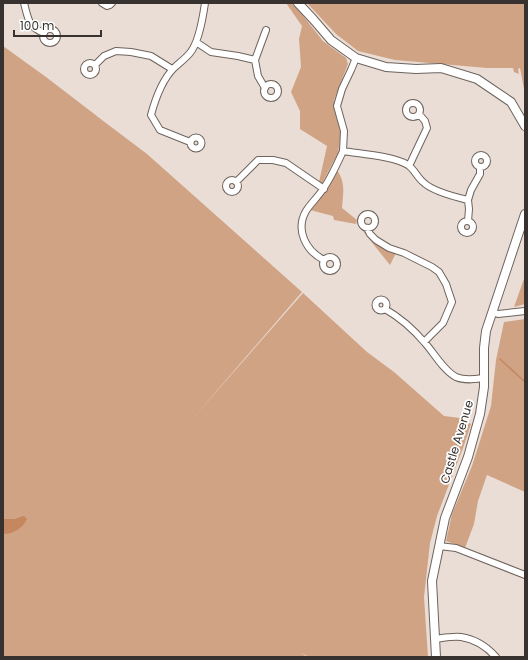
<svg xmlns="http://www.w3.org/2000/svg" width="528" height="660" font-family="Poppins,sans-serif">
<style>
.green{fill:#d1a385}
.water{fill:#c4875e}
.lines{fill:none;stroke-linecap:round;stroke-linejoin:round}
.stream{stroke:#c4875e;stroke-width:1.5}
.minor-casing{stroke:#6e645d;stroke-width:8}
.tertiary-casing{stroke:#6e645d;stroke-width:10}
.minor{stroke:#fff;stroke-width:6}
.tertiary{stroke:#fff;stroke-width:8}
.labels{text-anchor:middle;stroke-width:3.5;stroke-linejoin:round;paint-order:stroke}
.street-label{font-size:12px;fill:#37322f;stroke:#fff}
</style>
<rect width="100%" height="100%" fill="#e9ddd6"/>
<path class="green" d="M286 3H293L323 41 346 58 348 64 334 100 335 112 341 134 338 153 322 183 319 182 327 146 300 129V111L291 92 301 67 299 39 302 26Z
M307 3H525V94L520 68 518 69 519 74 514 72 513 68H487L395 60 358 51 336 34Z
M3 46 46 77 93 113 98 117 147 154 302 292 195 416 303 293 367 352 394 372 444 416 460 418 471 424 463 448 437 516 430 543 424 597 428 657H309L301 653 307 657H3Z
M337 170C346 183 343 194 342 208L357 220 356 224 334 220 333 216 310 210Z
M362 230 377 243 396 253 390 265Z
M525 276V304L514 307Z
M525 319V492L487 475 478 501 474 524 465 548 446 541 452 514 472 466 491 406 496 360 504 322Z"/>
<path class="water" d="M24 516 27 519C23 528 13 534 3 534V519H15L20 517Z"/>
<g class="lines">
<path class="stream" d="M500 359 525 382"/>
<g class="minor-casing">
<path id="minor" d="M24 3C28 18 28 27 44 33
M102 3 107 6 110 5 112 3
M43 36a7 7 0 1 1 14 0a7 7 0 1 1-14 0Z
M196 42 211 52 238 56 255 60 258 76 265 88
M255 60 266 30
M84 69a6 6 0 1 1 12 0a6 6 0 1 1-12 0Z
M95 65 104 56 116 51 131 52 151 56 172 69
M264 91a7 7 0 1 1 14 0a7 7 0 1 1-14 0Z
M406 110a7 7 0 1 1 14 0a7 7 0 1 1-14 0Z
M190.5 143a5.5 5.5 0 1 1 11 0a5.5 5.5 0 1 1-11 0Z
M190 142 160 130 151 115C155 100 162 80 174 68 179 63 185 59 190 53 199 42 203 17 205 3
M343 151 344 131 337 106 342 89 351 70 356 58
M475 161a6 6 0 1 1 12 0a6 6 0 1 1-12 0Z
M409 166 427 128 425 121 419 114
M226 186a6 6 0 1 1 12 0a6 6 0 1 1-12 0Z
M236 182 258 160H273L286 163 324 189
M361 221a7 7 0 1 1 14 0a7 7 0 1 1-14 0Z
M461 227a6 6 0 1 1 12 0a6 6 0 1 1-12 0Z
M468 221 469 209 468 200 471 190 480 174V167
M367 228 370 234 376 240 389 248 404 253 432 267 439 272 446 284 452 302 443 323 424 342
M323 264a7 7 0 1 1 14 0a7 7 0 1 1-14 0Z
M324 260C306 251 295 230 306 211 311 203 318 197 323 189 331 178 337 164 343 151 361 154 393 156 408 165 414 169 417 177 423 182 432 191 455 197 468 200
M375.5 305a5.5 5.5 0 1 1 11 0a5.5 5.5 0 1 1-11 0Z
M385 309C399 317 414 330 425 343 434 353 444 371 456 377 465 381 476 379 484 378
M492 312 498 314 525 311
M439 546 456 548 525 575
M435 639C443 638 453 636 461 637 475 639 487 647 496 657"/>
</g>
<g class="tertiary-casing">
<path id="tertiary" d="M298 3 313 19 331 40 356 58 386 67 416 69 441 68 477 79 511 102 525 126
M436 657 432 581 445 518 468 457 480 414 484 387V348L486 331 525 214"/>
</g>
<use href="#minor" class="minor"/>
<use href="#tertiary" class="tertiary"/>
</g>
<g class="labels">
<g class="street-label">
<text transform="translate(457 442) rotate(-73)" y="4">Castle Avenue</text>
</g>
</g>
<rect width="528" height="660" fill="none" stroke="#37322f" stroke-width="8"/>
<path d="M14 30v6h87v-6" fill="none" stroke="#37322f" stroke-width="2"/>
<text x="20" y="30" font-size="12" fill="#37322f" stroke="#ffffff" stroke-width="3" paint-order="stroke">100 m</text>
</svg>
